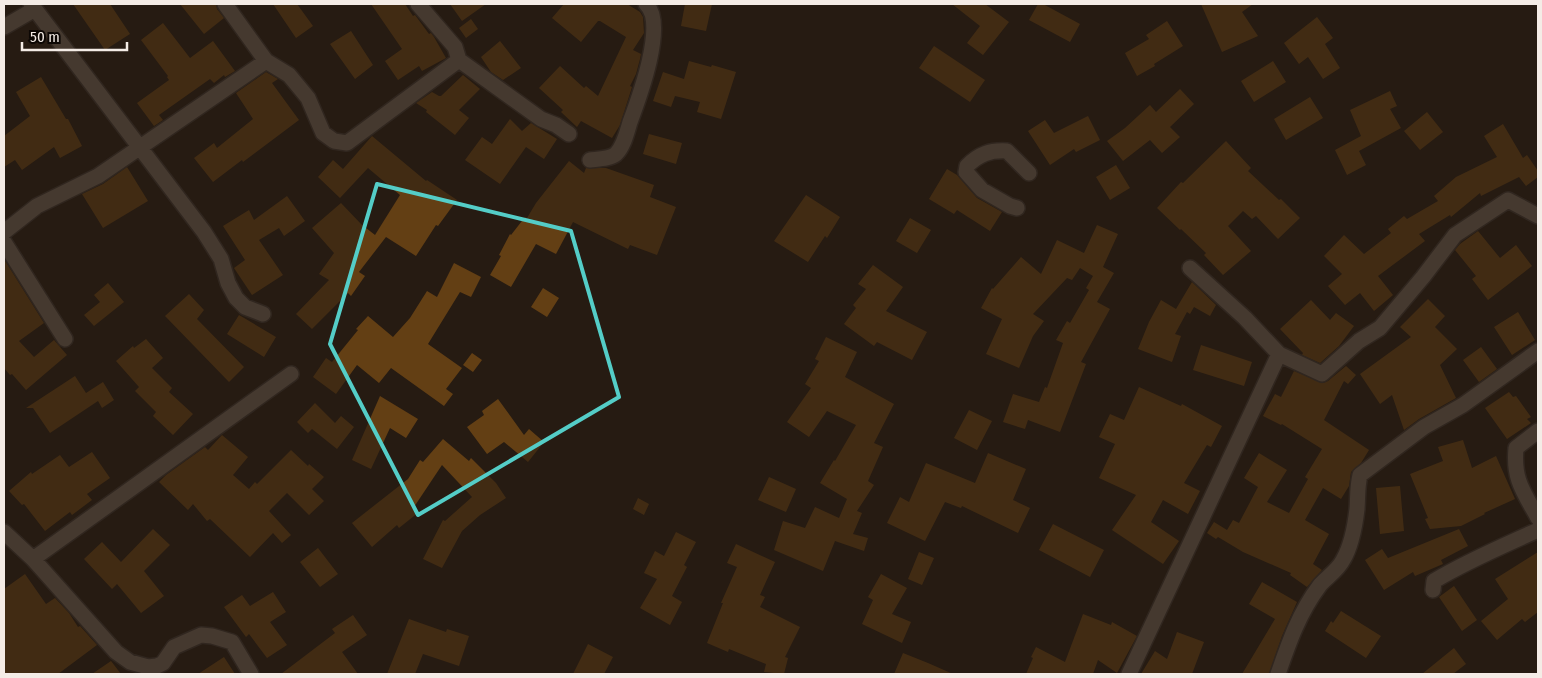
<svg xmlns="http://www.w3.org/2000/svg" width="1542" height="678" font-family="'Fira Sans Condensed',sans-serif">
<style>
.building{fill:#633f14}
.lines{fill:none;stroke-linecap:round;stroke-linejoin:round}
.minor-casing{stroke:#3d342f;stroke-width:18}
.minor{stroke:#6b5e53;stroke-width:15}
.marked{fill:none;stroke:#54cdc7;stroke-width:4;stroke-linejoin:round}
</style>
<rect width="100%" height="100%" fill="#261b12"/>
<path class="building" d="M73 4H110L130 34 105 50Z
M180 4H216L217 9 224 18 204 34Z
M273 4H297L313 26 296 38Z
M371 4H405L413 16 415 15 429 34 431 33 434 37 446 58 422 71 419 66 398 80 385 61 402 49Z
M450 4H486L462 21Z
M564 4H627L640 12 643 17 644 33 633 50 641 54 640 59 636 74 630 86 632 87 620 125 612 138 581 121 577 127 561 112 563 110 539 88 560 66 584 88 586 86 598 96 626 37 600 21H598L581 42 552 18Z
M685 4H712L706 31 681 26Z
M952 4H985L1009 22 983 55 967 43 980 26Z
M1038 4H1043L1080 24 1070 42 1029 20Z
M1201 4H1253L1242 12 1258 36 1222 52Z
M1317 17 1333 38 1325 44 1340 68 1323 79 1308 57 1299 64 1284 43Z
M471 19 478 29 466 38 459 28Z
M1167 21 1183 46 1154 64 1155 66 1137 76 1125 53 1149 39 1146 35Z
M163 23 190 58 213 41 235 71 225 77 224 75 214 83 210 79 159 115 163 120 154 126 137 103 169 80 167 77 168 76 141 40Z
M351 31 373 65 355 79 330 44Z
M500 41 521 68 503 80 491 72 481 57Z
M934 46 985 80 970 102 919 68Z
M689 61 711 67 712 65 736 72 721 119 697 112 700 102 675 96 671 107 653 101 663 72 684 79Z
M1273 61 1286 82 1254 102 1241 81Z
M266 72 278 79 272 83 299 120 243 162 242 160 213 182 194 158 214 143 217 148 253 119 236 93Z
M463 75 480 89 459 110 469 118 455 135 426 112 427 110 416 103 432 92 439 96H441Z
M41 77 66 119H68L82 146 60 158 54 147 22 170 15 160 4 167V136L30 116 16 92Z
M1180 89 1194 104 1170 127 1180 137 1162 153 1150 140 1123 161 1107 141 1125 128 1150 105 1156 112Z
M1390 91 1397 106 1390 109 1401 128 1359 151 1366 165 1347 175 1335 150 1361 136 1350 110Z
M1310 97 1323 118 1286 140 1274 119Z
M1427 112 1443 132 1420 150 1404 131Z
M1088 116 1100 140 1076 152 1074 149 1050 165 1028 131 1045 120 1054 133Z
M510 119 522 131 531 123 557 139 544 159 526 147 500 184 465 160 482 137 492 144Z
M1503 124 1523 158 1527 155 1538 171V177L1526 186 1519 177 1481 196 1480 193 1451 217 1450 215 1419 234 1425 241 1378 276 1393 295 1374 311 1360 293 1345 305 1328 286 1342 274 1324 256 1344 235 1364 254 1391 233 1388 229 1404 216 1407 219 1438 201 1434 196 1456 177 1497 157 1484 136Z
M649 134 682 143 676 164 643 154Z
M372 136 426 181 427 180 457 200 438 226 436 225 416 256 386 237 359 272 365 276 351 296 348 293 312 329 296 314 329 280 319 274 334 253 312 228 341 203 361 224 375 235 400 195 368 168 340 198 318 177 333 160 343 169Z
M1226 141 1251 168 1248 171 1279 200 1281 199 1300 218 1278 239 1256 216 1252 219 1243 211 1228 226 1251 251 1223 275 1204 255 1206 253 1181 229 1180 230 1157 208 1181 182 1183 183Z
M569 161 584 173 586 168H606L654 185 650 197 676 207 657 255 630 245 628 249 573 222 556 254 536 244 511 287 490 275 501 256 499 255 510 234 511 235 525 217 527 218 536 203Z
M1116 165 1130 188 1110 200 1096 177Z
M127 167 148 201 103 228 82 194 103 184Z
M947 169 957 175 977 198 1002 212 990 231 957 210 954 214 929 199Z
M806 195 840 217 827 238 825 236 808 262 774 241Z
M287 196 305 221 284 236 279 228 259 240 283 275 252 295 234 268 245 260 223 226 249 210 254 220Z
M910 218 931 230 917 253 896 241Z
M1097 225 1118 234 1103 267 1114 273 1097 302 1110 309 1081 362 1086 364 1060 432 1028 420 1025 429 1003 422 1013 394 1039 402 1045 387 1047 388 1063 343 1056 340 1067 321 1070 323 1089 290 1086 288 1093 276 1080 268 1072 280 1067 278 1033 314 1044 321 1033 336 1019 368 986 354 1002 319 981 308 992 288 993 289 1021 257 1041 274 1057 240 1084 253Z
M1478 231 1500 258 1516 245 1532 266 1488 300 1472 279 1476 276 1455 250 1460 244Z
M4 259 44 323 19 341 34 357 54 340 67 355 26 390 12 374 10 375 4 368Z
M454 263 481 277 471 297 460 292 428 344 462 368 446 389 453 394 444 406 391 368 379 383 357 365 336 394 313 377 326 358 332 362 358 330 356 329 368 316 393 337 410 318 427 291 437 297Z
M873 265 903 287 886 311 927 332 912 360 877 342 874 346 844 324 856 308 853 305 866 289 858 284Z
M1192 282 1216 305 1210 316 1194 307 1190 314 1187 312 1175 334 1181 336 1172 362 1138 349 1149 322 1161 300 1176 309Z
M108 283 124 302 94 326 84 315 100 302 94 295Z
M543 288 559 298 547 317 531 307Z
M189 294 204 310 197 319 244 367 229 382 165 316Z
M1428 299 1445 316 1435 327 1457 349 1440 365 1456 398 1419 419 1404 430 1392 395 1380 404 1360 374 1411 337 1400 327Z
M1311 300 1330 320 1336 313 1354 326 1339 346 1320 363 1302 355 1303 353 1280 329Z
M1518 312 1535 340 1512 355 1494 327Z
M239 315 276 337 264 357 227 334Z
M826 337 857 352 845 377 894 404 874 443 883 447 868 481 874 485 857 511 862 513 853 534 868 538 864 551 835 541 823 571 774 550 783 521 805 528 815 507 839 518 847 499 820 483 834 460 835 461 856 425 827 411 809 437 787 422 811 388 805 384 819 361 815 359Z
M146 339 163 358 152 368 172 388 169 392 193 414 173 435 153 416 156 412 135 391 139 387 116 361 133 346 134 348Z
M1201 345 1252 362 1244 386 1193 370Z
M1481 347 1497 369 1479 382 1463 360Z
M472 353 482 360 473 372 463 365Z
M1346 366 1356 375 1348 384 1344 381 1324 420 1369 450 1361 463 1351 472 1349 486 1341 499 1323 488 1305 520 1329 534 1313 564 1322 570 1307 587 1290 575 1291 573 1243 552 1218 537 1216 539 1207 533 1214 522 1227 530 1233 520 1239 523 1258 487 1244 478 1259 453 1287 470 1267 502 1289 513 1308 479 1305 477 1322 449 1282 424 1281 425 1263 416 1275 394 1281 397 1294 371 1323 383 1328 381Z
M75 376 86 393 103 382 114 400 102 408 98 401 50 433 33 408H26Z
M1139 387 1181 406 1182 404 1222 426 1211 447 1207 445 1184 483 1200 491 1188 514 1163 500 1151 522 1179 541 1163 564 1112 530 1136 495 1099 478 1115 444 1099 437 1110 414 1124 420Z
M1509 392 1513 397 1516 396 1531 417 1527 419 1531 423 1507 439 1485 408Z
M380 396 418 419 406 438 390 428 371 469 352 460Z
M498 399 524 435 529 429 544 442 528 462 504 442 487 454 467 427 484 415 482 411Z
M315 403 335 423 341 416 354 427 337 449 312 429 308 433 297 422Z
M969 410 992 421 977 450 954 438Z
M222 435 248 457 233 475 249 489 255 482 257 484 291 450 308 466 309 464 324 477 312 489 324 501 309 515 287 493 269 511 291 535 282 543 273 533 250 557 210 519 207 521 193 504 188 510 159 482 166 475 205 447 208 450Z
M443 439 469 461 471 458 496 483 506 498 480 515 462 531 442 568 423 559 443 520 445 521 472 497 442 465 414 507 419 512 399 528 397 525 372 547 352 523 408 479 420 460 423 462Z
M1463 440 1472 468 1496 456 1515 499 1484 513 1485 514 1461 526 1430 529 1425 519 1428 518 1410 474 1443 461 1438 447Z
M92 452 110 478 87 494 92 500 72 515 70 512 45 531 24 504 22 505 9 491 31 472 32 474 60 455 69 467Z
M988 453 1026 469 1013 500 1030 508 1018 533 962 506 961 508 945 502 925 541 887 523 900 497 909 502 926 463 975 483Z
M769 477 796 489 786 512 758 500Z
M1400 486 1404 531 1380 534 1376 488Z
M638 498 649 504 644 515 633 509Z
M1053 524 1104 550 1090 577 1039 550Z
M153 529 170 545 144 571 164 596 141 613 117 584 112 589 84 559 102 542 121 562Z
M1459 529 1468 546 1441 560 1443 564 1415 576 1413 572 1384 590 1365 560 1382 549 1388 558Z
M676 532 696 542 684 565 687 567 672 596 682 602 670 625 640 608 657 579 644 573 655 551 664 556Z
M736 544 775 562 760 595 765 597 760 607 800 627 785 657 788 658 784 674 764 672 766 664 729 649 728 652 707 643 723 603H721L737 567 727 563Z
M318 548 338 574 320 587 300 562Z
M919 552 934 558 922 585 908 579Z
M1538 552V612L1525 622 1522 619 1497 640 1481 621 1508 599 1495 579Z
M25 574 46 604 55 598 69 613 78 627 80 626 97 645 58 674H4V589Z
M881 574 907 588 892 614 911 622 902 643 862 624 873 600 868 597Z
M1262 582 1297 602 1282 636 1269 674H1242L1275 619 1249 604Z
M1454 586 1477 620 1462 631 1439 597Z
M273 592 286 612 270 622 287 645 267 658 249 634 246 637 224 607 242 595 250 606Z
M1341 611 1381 636 1366 658 1325 631 1331 621 1333 623Z
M1083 614 1111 625 1112 622 1137 636 1117 673 1098 660 1093 674H1026L1033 658 1031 657 1036 647 1065 662Z
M353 615 367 635 342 652 358 674H281L335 633 332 629Z
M409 619 446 632 447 629 469 636 459 666 423 654 415 674H387Z
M1177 632 1204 642 1192 674H1141L1155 651 1167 659Z
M588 644 613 657 604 674H573Z
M1454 648 1466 664 1453 674H1422Z
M903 653 928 663 953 674H894Z
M224 657 235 674H198Z
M111 661 121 674H92Z"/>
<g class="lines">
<g class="minor-casing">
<path id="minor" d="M31 4 204 232 221 259 228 283 236 298 245 307 263 314
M225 4 266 61 289 75 308 98 323 133 334 141 347 143 459 60
M418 4 455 47 459 60 541 119 556 125 569 134
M4 27 35 9
M590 160C598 159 610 159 616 154 624 146 627 132 630 122 639 98 667 23 646 4
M1017 208 1010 206 982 190 966 172 967 166C979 154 990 150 1007 151L1029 173
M4 232 37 206 98 176 266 61
M4 242 65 339
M1190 268 1245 318 1279 354
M1538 431 1516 448C1513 479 1523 491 1538 518
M4 532 33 559 116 652 130 662 148 667 157 666 163 663 174 647 201 635 212 636 232 642 251 674
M33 559 291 374
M1433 590 1434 581C1467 561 1503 546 1538 530
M1129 674 1279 354 1322 374 1359 341 1380 328 1423 277 1455 235 1508 200 1538 216
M1278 674C1289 642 1299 613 1320 585 1327 577 1338 570 1343 560 1352 545 1355 526 1357 509 1358 497 1357 487 1360 475L1424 427 1463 405 1538 351"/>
</g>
<use href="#minor" class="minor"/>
</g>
<path d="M0 0H1542V678H0ZM377 184 571 231 619 397 418 515 330 344Z" fill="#261b12" fill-opacity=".55" fill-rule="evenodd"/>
<path class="marked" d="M377 184 571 231 619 397 418 515 330 344Z"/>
<rect width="1542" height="678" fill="none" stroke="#f4ece6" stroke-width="10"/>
<path d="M22 42v8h105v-8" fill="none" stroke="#f4ece6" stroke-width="2.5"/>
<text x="30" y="42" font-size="15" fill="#f4ece6" stroke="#0c0704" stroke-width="4" paint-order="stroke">50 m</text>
</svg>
